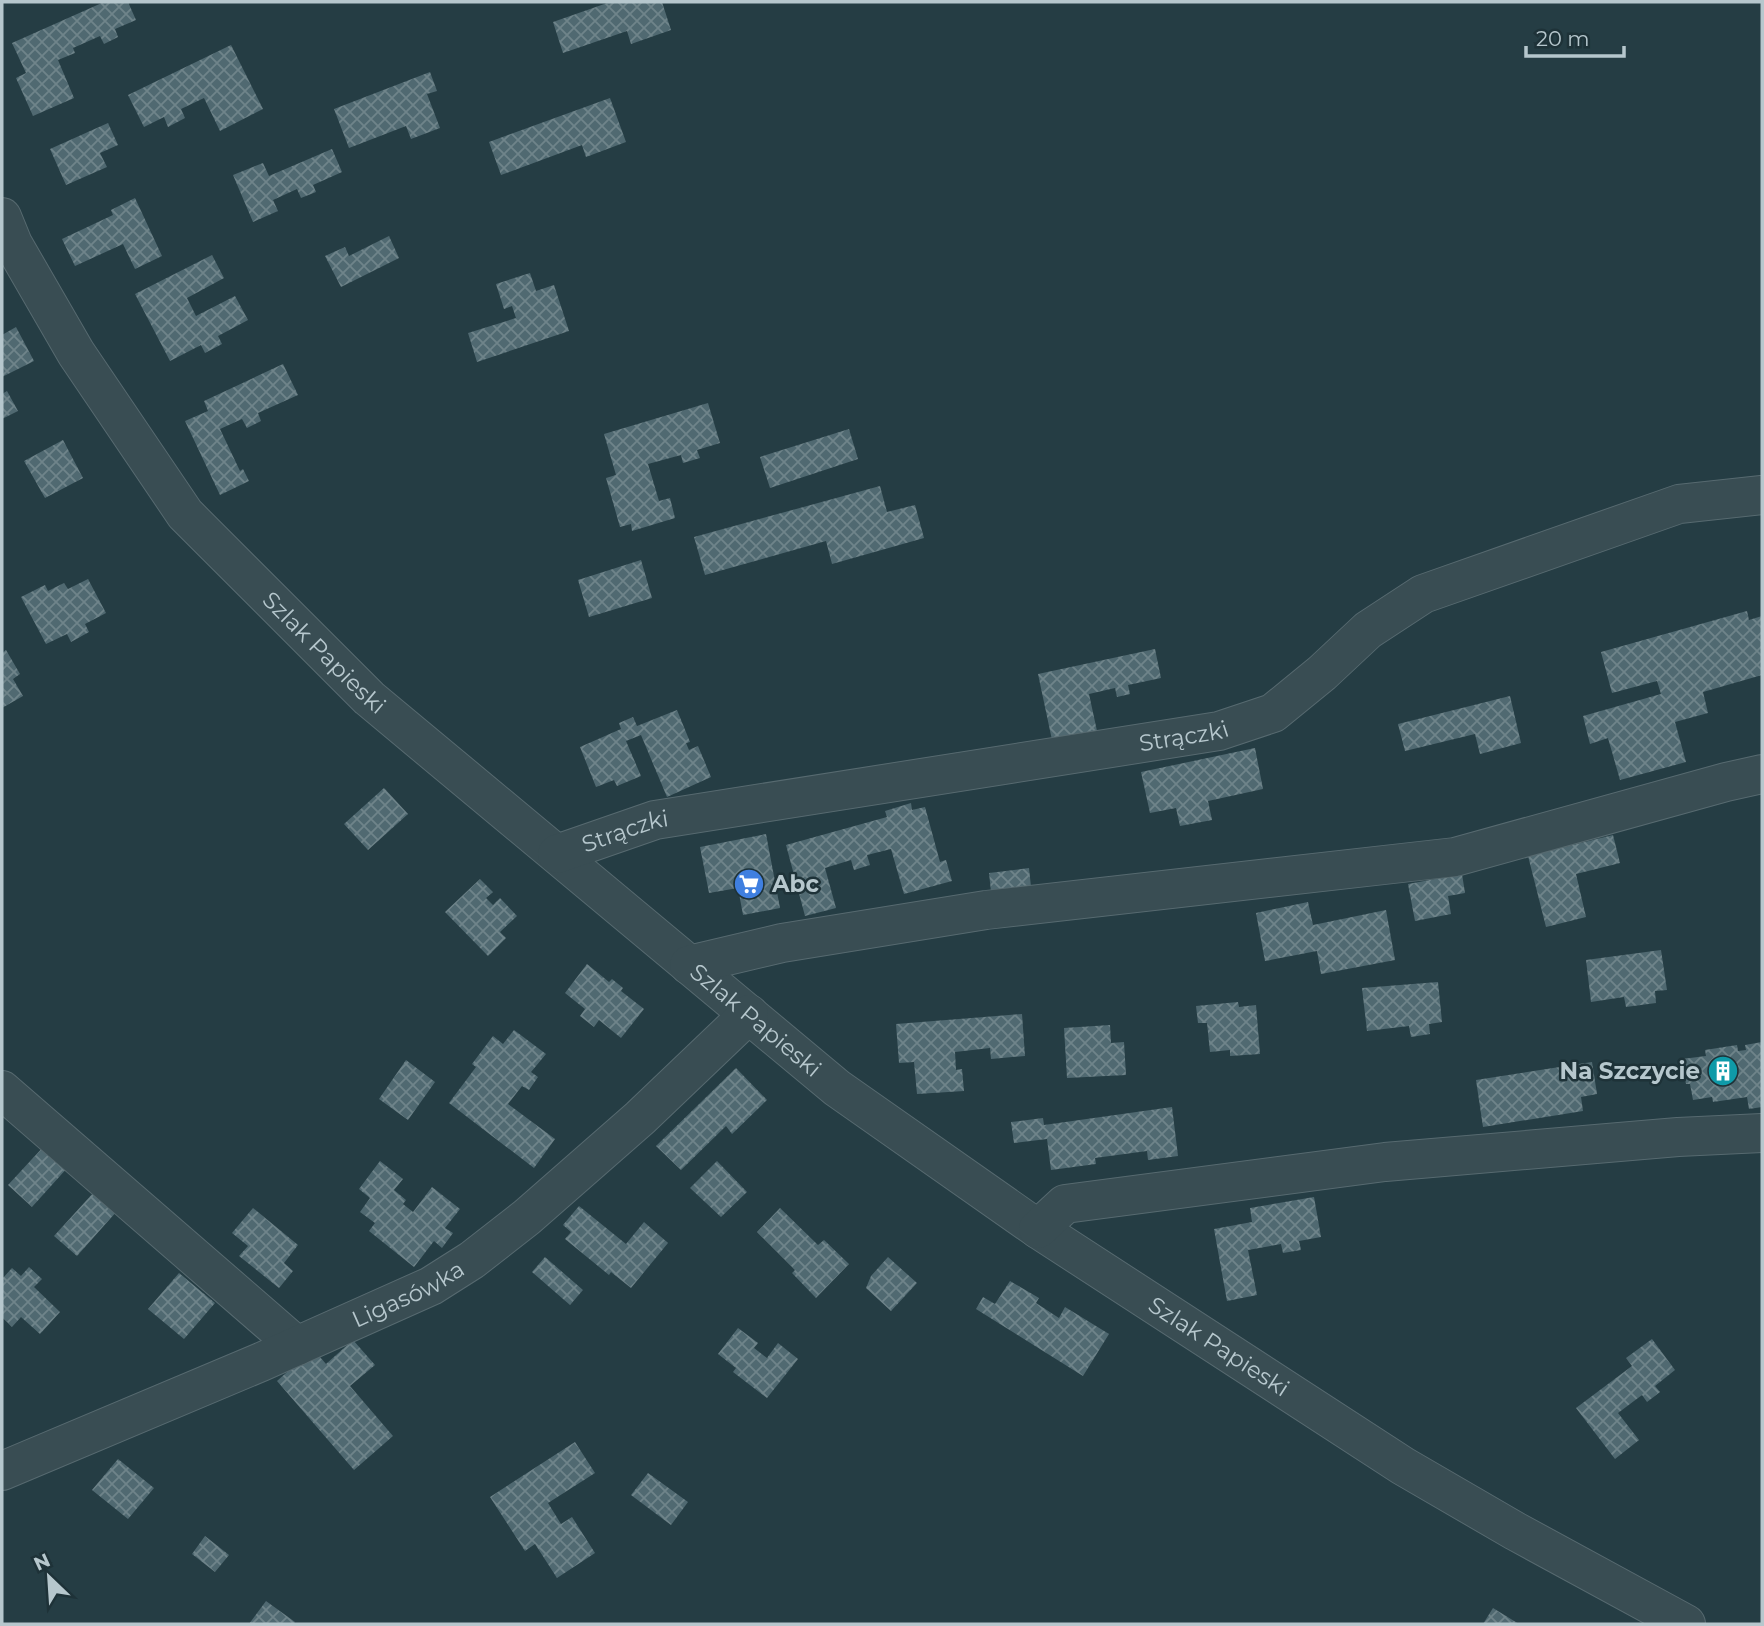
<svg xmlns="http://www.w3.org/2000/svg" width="1764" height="1626" font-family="Montserrat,sans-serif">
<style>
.building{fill:url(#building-cross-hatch)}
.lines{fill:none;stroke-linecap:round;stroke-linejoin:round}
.minor-casing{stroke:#576a70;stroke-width:40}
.minor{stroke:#394d53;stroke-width:38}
.labels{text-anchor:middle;stroke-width:5;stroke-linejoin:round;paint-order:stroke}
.street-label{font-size:23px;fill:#b6c7cd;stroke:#1e3238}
.poi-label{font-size:23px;font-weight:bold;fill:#b6c7cd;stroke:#1e3238;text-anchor:start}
</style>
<defs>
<pattern id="building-cross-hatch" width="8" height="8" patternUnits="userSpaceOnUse" patternTransform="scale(1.75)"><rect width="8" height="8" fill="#506971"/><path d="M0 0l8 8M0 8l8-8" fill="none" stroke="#6f848a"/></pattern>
</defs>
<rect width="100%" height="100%" fill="#253d44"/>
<path class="building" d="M104 2H128L136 20 115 29 118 37 104 44 100 36 73 48 75 53 58 60 74 98 33 116 16 78 26 73 12 43Z
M610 2H662L671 30 631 44 627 31 563 53 553 22Z
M231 45 263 109 220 131 204 98 181 109 185 118 168 127 164 117 144 127 128 95Z
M430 72 437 91 427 94 440 128 411 139 406 126 349 148 334 109Z
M610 98 626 142 586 157 582 145 501 175 489 142Z
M108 123 118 145 100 153 107 167 66 185 50 149Z
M332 149 342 172 313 185 316 192 301 198 297 189 273 200 278 211 253 222 233 175 263 163 269 176Z
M135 198 162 256 135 269 123 244 75 266 62 239 113 215 111 210Z
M389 236 399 258 341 287 325 256 345 247 349 256Z
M212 255 224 278 187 298 196 316 235 296 248 320 218 336 222 344 205 353 201 345 170 361 135 294Z
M530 273 536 291 554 285 569 331 477 362 468 333 516 318 512 306 504 309 496 284Z
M16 327 34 361 2 377V335Z
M283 364 298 395 258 413 261 421 247 428 242 419 220 429 240 471 243 469 249 481 220 495 185 421 208 411 204 401Z
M7 391 18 411 2 419V394Z
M708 403 720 443 697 450 700 458 683 463 681 455 648 464 659 501 670 498 675 518 632 531 631 524 620 527 606 478 616 475 604 434Z
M849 429 858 459 770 488 760 457Z
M63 440 83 478 45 498 24 461Z
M880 486 887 512 915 505 924 538 832 564 826 541 705 575 694 537Z
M641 560 652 598 589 617 578 580Z
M88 579 106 613 85 624 89 632 71 642 67 634 46 644 21 597 45 585 48 591 64 583 68 589Z
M1747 611 1749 620 1762 616V675L1703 692 1708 713 1675 722 1686 762 1620 780 1608 738 1590 744 1583 716 1661 694 1657 681 1612 693 1601 652Z
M1155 649 1161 678 1128 685 1130 694 1117 697 1115 688 1089 694 1097 731 1052 740 1038 674Z
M6 650 20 674 13 679 23 696 2 708V653Z
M1510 696 1521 743 1480 754 1475 734 1405 751 1398 724Z
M677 710 690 742 686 743 689 750 698 746 711 777 667 797 641 735 626 741 641 776 617 786 614 780 596 787 580 747 621 729 619 723 633 717 637 726Z
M1255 748 1263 789 1208 801 1212 820 1180 826 1176 808 1150 813 1141 772Z
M384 788 408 814 368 850 344 824Z
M911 803 912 810 925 807 940 862 946 860 952 881 904 894 891 849 867 855 870 865 854 870 851 860 825 868 836 908 805 916 786 845 887 817 885 811Z
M766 834 780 908 743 915 738 888 709 893 700 847Z
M1613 835 1620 863 1576 874 1586 917 1546 927 1528 856Z
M1029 868 1032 896 992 901 989 873Z
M1462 874 1465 893 1448 896 1451 914 1415 921 1408 884Z
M480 879 493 892 486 898 493 905 500 898 517 916 500 932 506 938 488 956 445 912Z
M1308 902 1313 925 1386 910 1395 960 1321 974 1317 951 1265 961 1256 913Z
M1661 950 1667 990 1655 991 1656 1003 1626 1007 1624 997 1591 1002 1586 960Z
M587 964 609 982 612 979 623 988 621 991 644 1009 621 1038 599 1020 594 1027 580 1016 585 1009 565 993Z
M1438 982 1442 1022 1429 1024 1430 1034 1411 1037 1409 1026 1367 1031 1362 988Z
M1238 1002 1239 1007 1256 1005 1260 1054 1230 1056V1050L1210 1052 1207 1023H1198L1196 1006Z
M1022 1014 1025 1056 991 1059 990 1048 955 1052 956 1070 962 1069 964 1091 917 1094 914 1062 899 1063 896 1024Z
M1110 1025 1111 1043 1124 1042 1126 1075 1067 1078 1064 1028Z
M514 1030 546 1054 531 1072 538 1077 529 1090 522 1086 508 1104 555 1139 534 1168 449 1103 476 1067 472 1064 493 1036 503 1044Z
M1762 1042V1107L1749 1109 1747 1097 1713 1102 1712 1097 1693 1100 1690 1084H1686L1682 1059 1706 1056 1705 1050 1737 1045 1738 1051 1746 1050 1745 1045Z
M406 1060 435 1082 408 1120 379 1099Z
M1592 1062 1597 1094 1581 1097 1583 1111 1483 1127 1476 1080Z
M736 1068 767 1100 732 1134 726 1126 681 1170 656 1146Z
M1172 1107 1178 1156 1148 1160 1147 1151 1095 1158 1096 1164 1051 1170 1047 1139 1014 1143 1011 1122 1043 1118 1044 1125Z
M46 1144 69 1166 32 1207 8 1185Z
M380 1161 403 1179 394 1190 406 1200 403 1204 413 1212 432 1187 460 1209 445 1228 453 1233 442 1248 434 1241 414 1267 369 1231 375 1223 360 1212 370 1198 359 1189Z
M717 1161 747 1192 721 1217 690 1188Z
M95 1191 117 1211 77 1256 54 1236Z
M1314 1197 1321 1237 1299 1241 1301 1250 1283 1253 1281 1244 1248 1250 1257 1295 1227 1301 1214 1229 1252 1222 1250 1208Z
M579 1206 626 1244 644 1222 668 1243 631 1288 611 1272 609 1275 565 1239 571 1232 563 1225Z
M253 1208 298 1245 284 1263 293 1271 279 1288 239 1256 248 1246 232 1233Z
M780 1208 818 1245 824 1240 849 1264 816 1298 792 1273 795 1270 757 1232Z
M545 1257 583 1290 570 1305 532 1272Z
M888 1257 917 1283 891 1311 866 1288 871 1276Z
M29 1267 42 1279 34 1287 60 1312 40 1334 21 1317 12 1327 2 1317V1279L12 1268 21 1276Z
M179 1273 215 1303 184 1339 148 1309Z
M1010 1281 1039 1298 1036 1303 1059 1318 1065 1307 1109 1334 1083 1376 976 1309 983 1297 995 1304Z
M738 1328 758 1343 754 1348 767 1358 778 1343 798 1359 767 1398 733 1372 736 1368 718 1354Z
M1652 1339 1675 1370 1655 1386 1660 1392 1647 1402 1642 1395 1618 1413 1639 1440 1615 1459 1576 1408 1632 1366 1626 1358Z
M353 1340 375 1365 350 1386 393 1436 354 1470 277 1381 313 1349 326 1364Z
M575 1442 595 1473 548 1503 561 1524 572 1517 595 1553 557 1578 535 1544 525 1551 490 1497Z
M118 1459 154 1488 128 1519 92 1490Z
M648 1473 688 1502 671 1525 631 1495Z
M205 1536 229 1555 215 1572 192 1554Z
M266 1601 295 1622 293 1624H249Z
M1493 1608 1519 1624H1483Z"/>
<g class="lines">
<g class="minor-casing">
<g id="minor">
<path id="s1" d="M2 217 13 244 76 353 185 514 369 698 837 1088 1038 1229 1403 1466 1515 1531 1686 1624"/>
<path id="s2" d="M557 854 655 820 1219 731 1273 713 1322 673 1368 630 1423 594 1679 504 1762 495"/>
<path d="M689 965 782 943 986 910 1455 857 1726 782 1762 774"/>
<path d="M2 1090 297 1346"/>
<path d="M1038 1229 1065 1204 1385 1162 1678 1137 1762 1133"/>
<path id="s3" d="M2 1471 261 1362 431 1286 472 1260 527 1217 640 1118 749 1014"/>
</g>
</g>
<use href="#minor" class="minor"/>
</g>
<defs>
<g id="supermarket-disc" transform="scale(1.575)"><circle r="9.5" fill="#3f7fe0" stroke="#1e3238"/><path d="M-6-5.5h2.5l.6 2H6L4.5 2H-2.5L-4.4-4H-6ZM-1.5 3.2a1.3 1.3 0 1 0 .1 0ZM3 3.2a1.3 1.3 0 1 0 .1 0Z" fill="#fff"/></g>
<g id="building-disc" transform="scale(1.575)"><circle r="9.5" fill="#0f9aa8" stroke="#1e3238"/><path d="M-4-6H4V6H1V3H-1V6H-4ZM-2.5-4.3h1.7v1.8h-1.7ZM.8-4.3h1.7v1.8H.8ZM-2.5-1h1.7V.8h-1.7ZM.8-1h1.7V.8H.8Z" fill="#fff"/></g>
</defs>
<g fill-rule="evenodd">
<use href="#supermarket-disc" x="749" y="884"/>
<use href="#building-disc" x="1723" y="1071"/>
</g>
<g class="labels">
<g class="street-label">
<text dy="8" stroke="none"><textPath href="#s1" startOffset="546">Szlak Papieski</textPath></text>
<text dy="8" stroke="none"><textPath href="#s2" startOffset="639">Strączki</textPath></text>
<text dy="8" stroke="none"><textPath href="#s2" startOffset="72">Strączki</textPath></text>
<text dy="8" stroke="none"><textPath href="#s1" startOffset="1113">Szlak Papieski</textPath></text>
<text dy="8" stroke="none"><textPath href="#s3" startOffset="443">Ligasówka</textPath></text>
<text dy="8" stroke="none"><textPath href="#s1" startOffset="1680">Szlak Papieski</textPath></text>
</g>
<g class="poi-label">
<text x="772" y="892">Abc</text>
<text x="1700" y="1079" text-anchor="end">Na Szczycie</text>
</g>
</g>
<rect width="1764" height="1626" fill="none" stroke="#b6c7cd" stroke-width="7"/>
<g transform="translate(49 1577) rotate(335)" stroke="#1e3238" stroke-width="5" paint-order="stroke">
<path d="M0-5L12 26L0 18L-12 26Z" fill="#b6c7cd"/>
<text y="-10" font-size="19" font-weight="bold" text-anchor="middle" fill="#b6c7cd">N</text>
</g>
<path d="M1526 46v10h98v-10" fill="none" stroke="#b6c7cd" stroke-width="3.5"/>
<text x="1536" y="46" font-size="21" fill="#b6c7cd" stroke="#1e3238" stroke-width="5" paint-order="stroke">20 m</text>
</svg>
